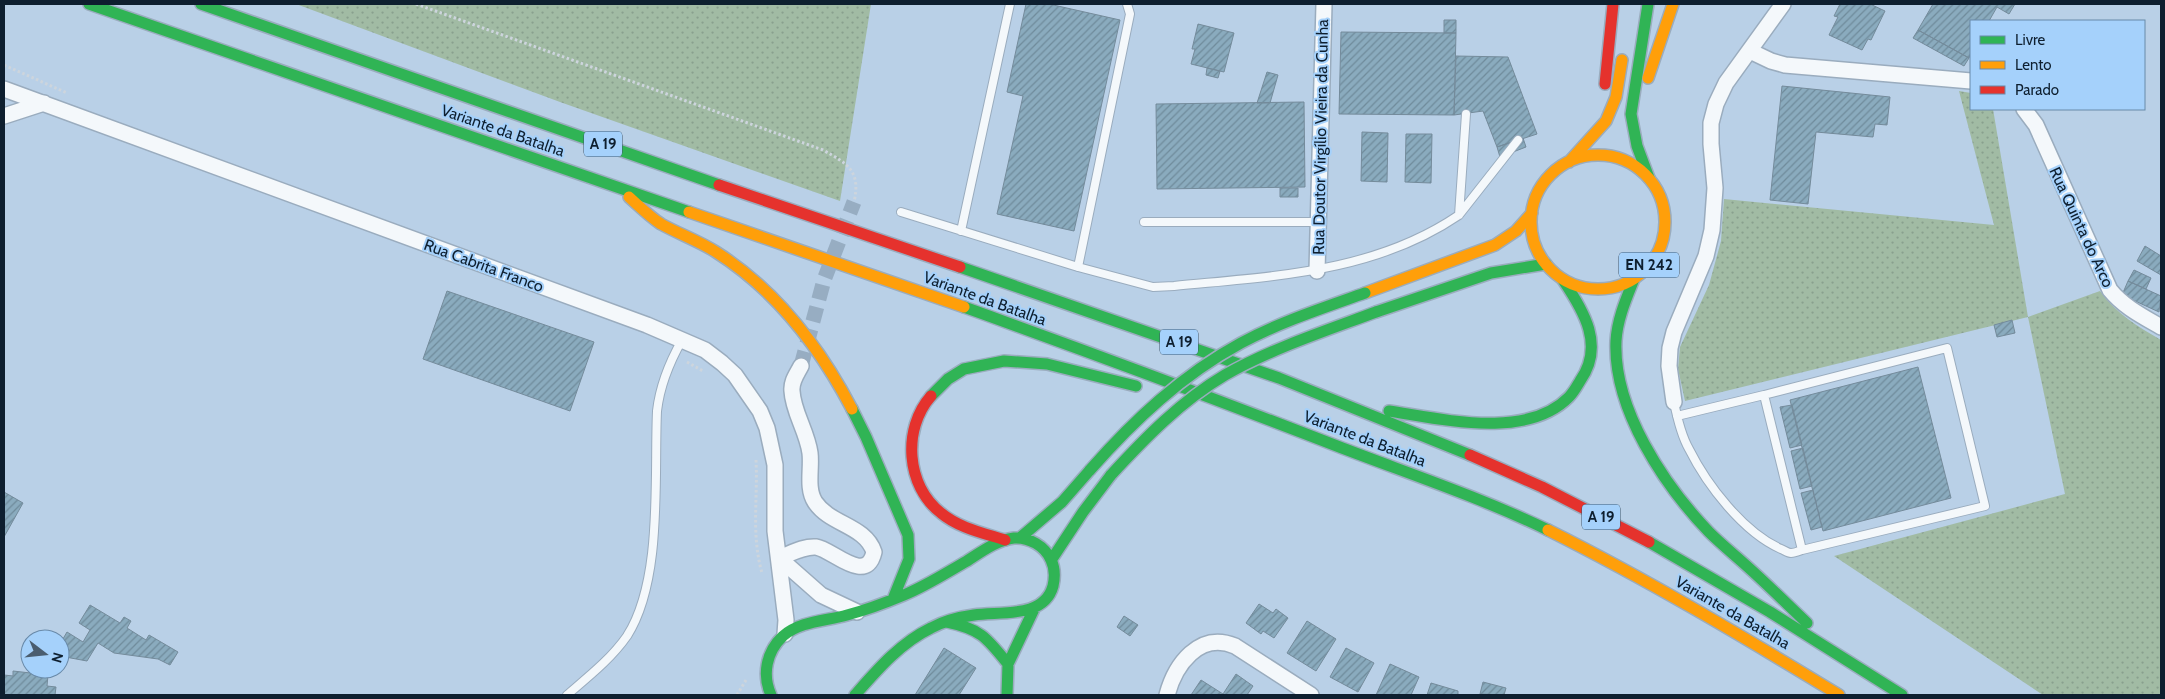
<svg xmlns="http://www.w3.org/2000/svg" width="2165" height="699" font-family="Cabin,sans-serif">
<style>
.grass{fill:url(#grass-dots)}
.building{fill:url(#building-hatch);stroke:#748b9b}
.lines{fill:none;stroke-linecap:round;stroke-linejoin:round}
.street-tunnel{stroke:#97adc2;stroke-width:15;stroke-dasharray:15 8;stroke-linecap:butt}
.lane-casing{stroke:#9aacbe;stroke-width:10}
.street-casing{stroke:#9aacbe;stroke-width:18}
.fast-casing{stroke:#9aacbe;stroke-width:14}
.slow-casing{stroke:#9aacbe;stroke-width:14}
.jam-casing{stroke:#9aacbe;stroke-width:14}
.path{stroke:#cdd5dd;stroke-width:3;stroke-dasharray:2.5 2.5;stroke-linecap:butt}
.lane{stroke:#f4f8fb;stroke-width:8}
.street{stroke:#f4f8fb;stroke-width:15}
.fast{stroke:#30b455;stroke-width:11}
.slow{stroke:#ff9f0a;stroke-width:11}
.jam{stroke:#e5322d;stroke-width:11}
.fast-bridge-casing{stroke:#9aacbe;stroke-width:14;stroke-linecap:butt}
.fast-bridge{stroke:#30b455;stroke-width:11}
.labels{text-anchor:middle;stroke-width:4;stroke-linejoin:round;paint-order:stroke}
.shield{fill:#a5d1fb;stroke:#3b546c;stroke-width:1}
.shield-label{font-size:15px;font-weight:bold;fill:#0e1f2f}
.street-label{font-size:16px;fill:#0e1f2f;stroke:#a5d1fb}
</style>
<defs>
<pattern id="grass-dots" width="8" height="8" patternUnits="userSpaceOnUse" patternTransform="scale(1.25)"><rect width="8" height="8" fill="#a1bba4"/><path d="M2 2h.1M6 6h.1" fill="none" stroke="#89a08e" stroke-width="1.8" stroke-linecap="round"/></pattern>
<pattern id="building-hatch" width="6" height="6" patternUnits="userSpaceOnUse" patternTransform="scale(1.25)"><rect width="6" height="6" fill="#8aabbe"/><path d="M-1 1l2-2M0 6l6-6M5 7l2-2" fill="none" stroke="#6f8b9b"/></pattern>
</defs>
<rect width="100%" height="100%" fill="#b9d0e7"/>
<path class="grass" d="M296 4H871L840 201 560 102Z
M1959 91 1971 93V109H1993L2028 317 2100 291C2117 314 2137 326 2161 340V695H2043L1834 556 2065 494 2028 317 1685 401 1678 369 1680 347 1709 285 1721 241 1724 199 1994 225Z"/>
<path class="building" d="M1026 4H1049L1120 20 1074 231 997 214 1023 96 1007 92Z
M1840 4H1870L1885 11 1871 40 1868 39 1862 50 1829 35 1838 17 1834 16Z
M1933 4H2015L2009 14 1997 7 1989 21H1971V53L1969 58 1918 30Z
M1444 20H1456V33H1444Z
M1198 24 1234 33 1224 72 1191 64 1195 49H1192Z
M1918 30 1969 58 1964 66 1913 38Z
M1341 32 1456 33 1454 115 1339 114Z
M1456 56 1508 57 1537 134 1497 147 1483 111 1454 115Z
M1207 68 1220 71 1218 78 1206 75Z
M1267 72 1278 75 1270 103H1257Z
M1782 86 1890 97 1887 125 1875 124 1873 137 1816 132 1808 204 1770 200Z
M1304 102 1305 187 1157 189 1156 104Z
M1362 132 1388 133 1387 182 1361 181Z
M1406 134H1432L1431 183 1405 182Z
M1523 138 1526 147 1500 157 1497 147Z
M1280 188H1298V197H1280Z
M2145 246 2161 256V275L2137 261Z
M2134 270 2151 278 2146 289 2128 281Z
M2128 281 2161 296 2159 312 2122 295Z
M447 291 594 342 570 411 423 359Z
M2012 320 2015 333 1997 337 1994 325Z
M1918 367 1951 498 1823 531 1790 400Z
M1792 405 1802 445 1790 448 1780 407Z
M1803 448 1812 486 1800 489 1791 451Z
M1813 490 1822 527 1811 530 1801 493Z
M4 492 23 503 4 537Z
M1259 604 1273 613 1276 609 1288 618 1274 638 1263 631 1261 634 1246 623Z
M90 605 120 623 124 617 131 621 127 628 146 640 149 635 178 652 170 665 158 659 114 653 98 643 87 661 60 656V644L67 632 83 642 90 630 79 623Z
M1124 616 1138 625 1130 636 1117 627Z
M1307 621 1336 639 1316 671 1287 653Z
M944 648 976 668 959 695H915Z
M1346 648 1374 663 1358 692 1330 677Z
M1390 664 1419 677 1411 695H1376Z
M13 671 48 675 47 686 56 687 55 695H4V675L13 676Z
M1236 674 1253 686 1247 695H1191L1201 680 1223 694Z
M1483 682 1506 688 1504 695 1480 694Z
M1431 683 1458 691V695H1427Z"/>
<g class="lines">
<path class="street-tunnel" d="M801 366 824 280 854 202"/>
<g class="lane-casing">
<path id="lane" d="M901 212 1078 267 1153 287 1174 286C1273 276 1374 273 1459 215L1518 140
M1459 215 1466 114
M1144 222H1318
M961 231 1010 4
M1078 267 1130 14 1127 4
M1764 395 1947 348 1985 506 1802 550
M1674 402C1677 417 1681 435 1689 449 1707 485 1743 532 1781 549 1784 550 1788 553 1791 553 1795 553 1799 551 1802 550L1764 395 1677 416
M567 695C588 677 611 659 627 636 663 580 654 477 657 411 660 385 669 363 682 340"/>
</g>
<g class="street-casing">
<path id="street" d="M1750 51 1771 61 1785 65 1971 81
M4 89 647 325 705 350 722 363 735 375 760 411 767 428 775 465V531L786 620 785 634
M2024 109 2036 125 2110 290C2124 307 2142 316 2161 327
M4 116 44 103
M1317 271 1324 4
M1674 402 1669 366 1670 348 1674 332 1706 256 1712 230 1715 188 1711 144V123L1716 104 1726 83 1783 4
M779 558C790 554 803 546 816 547 832 549 866 586 874 552 865 525 830 525 815 502 806 488 812 468 810 453 807 431 793 412 792 391 791 381 797 374 801 366
M779 558 821 595 857 612
M1167 695C1175 665 1199 631 1235 646L1311 695"/>
</g>
<g class="fast-casing">
<path id="fast" d="M89 4 689 212
M201 4 719 185
M1648 4 1631 114 1637 146 1649 178
M960 267 1279 378 1470 455
M1634 279C1626 299 1617 320 1616 341 1613 409 1664 485 1709 532 1722 545 1736 556 1749 568 1769 586 1788 605 1807 623
M964 307C1089 352 1213 398 1337 446 1407 473 1480 497 1548 530
M1376 312 1491 273 1546 264
M931 396 948 379 964 369 1004 361 1047 364 1136 386
M852 409 866 437 908 535 909 559 893 599
M1389 411C1442 419 1527 440 1569 397 1574 392 1577 386 1580 381 1605 346 1584 311 1563 280
M1021 537 1062 502 1090 470
M1649 542 1770 612 1902 695
M1052 559 1083 512 1111 475
M947 622C981 629 987 638 1008 664
M771 695C762 675 766 652 783 636 800 621 826 621 847 615 866 610 885 603 904 595 926 586 946 573 967 561 981 552 997 540 1014 538 1029 537 1045 546 1051 560 1055 568 1055 577 1053 586 1044 619 1000 611 974 615 959 617 944 621 931 628 900 643 877 670 855 695
M1007 695 1008 664 1035 607"/>
</g>
<g class="slow-casing">
<path id="slow" d="M1648 78 1673 4
M1531 222a67 67 0 1 1 134 0a67 67 0 1 1-134 0Z
M1569 162 1606 121 1616 97 1622 60
M629 197C639 206 650 217 661 224 679 234 699 241 716 252 776 290 819 346 852 409
M689 212 964 307
M1365 293 1495 245 1516 231 1532 213
M1548 530C1648 580 1744 637 1839 695"/>
</g>
<g class="jam-casing">
<path id="jam" d="M1605 84 1613 4
M719 185 960 267
M931 396C902 429 906 486 941 513 959 528 983 533 1005 540
M1470 455 1542 487 1649 542"/>
</g>
<path class="path" d="M416 4 823 150C848 164 861 171 854 202
M4 65 67 93
M687 362 703 371
M756 460C758 498 751 535 762 573
M737 695 746 680"/>
<use href="#lane" class="lane"/>
<use href="#street" class="street"/>
<use href="#fast" class="fast"/>
<use href="#slow" class="slow"/>
<use href="#jam" class="jam"/>
<g class="fast-bridge-casing">
<path id="fast-bridge" d="M1090 470C1134 420 1182 375 1241 343 1280 322 1323 308 1365 293
M1111 475C1145 438 1181 401 1225 375 1273 348 1325 331 1376 312"/>
</g>
<use href="#fast-bridge" class="fast-bridge"/>
</g>
<g class="labels">
<g class="shield">
<rect x="584" y="131.5" width="38" height="25" rx="4"/>
<rect x="1619" y="252.5" width="60" height="25" rx="4"/>
<rect x="1160" y="329.5" width="38" height="25" rx="4"/>
<rect x="1582" y="504.5" width="38" height="25" rx="4"/>
</g>
<g class="shield-label">
<text x="603" y="149">A 19</text>
<text x="1649" y="270">EN 242</text>
<text x="1179" y="347">A 19</text>
<text x="1601" y="522">A 19</text>
</g>
<g class="street-label">
<text transform="translate(503 130) rotate(19)" y="6">Variante da Batalha</text>
<text transform="translate(1320 137) rotate(-89)" y="6">Rua Doutor Virgílio Vieira da Cunha</text>
<text transform="translate(2082 227) rotate(65)" y="6">Rua Quinta do Arco</text>
<text transform="translate(484 265) rotate(20)" y="6">Rua Cabrita Franco</text>
<text transform="translate(985 298) rotate(20)" y="6">Variante da Batalha</text>
<text transform="translate(1365 438) rotate(21)" y="6">Variante da Batalha</text>
<text transform="translate(1733 612) rotate(30)" y="6">Variante da Batalha</text>
</g>
</g>
<rect width="2165" height="699" fill="none" stroke="#0e1f2f" stroke-width="10"/>
<rect x="1970" y="20" width="175" height="90" fill="#a5d1fb" stroke="#698aa9"/>
<rect x="1980" y="36" width="25" height="8" fill="#30b455" stroke="#698aa9"/>
<text x="2015" y="45" font-size="15" fill="#0e1f2f">Livre</text>
<rect x="1980" y="61" width="25" height="8" fill="#ff9f0a" stroke="#698aa9"/>
<text x="2015" y="70" font-size="15" fill="#0e1f2f">Lento</text>
<rect x="1980" y="86" width="25" height="8" fill="#e5322d" stroke="#698aa9"/>
<text x="2015" y="95" font-size="15" fill="#0e1f2f">Parado</text>
<g transform="translate(45 654) rotate(106)"><circle r="24" fill="#a5d1fb" stroke="#698aa9"/>
<path d="M0-4L9 19L0 12L-9 19Z" fill="#4a5d6f"/>
<text y="-8" font-size="14" font-weight="bold" text-anchor="middle" fill="#0e1f2f">N</text>
</g>
</svg>
